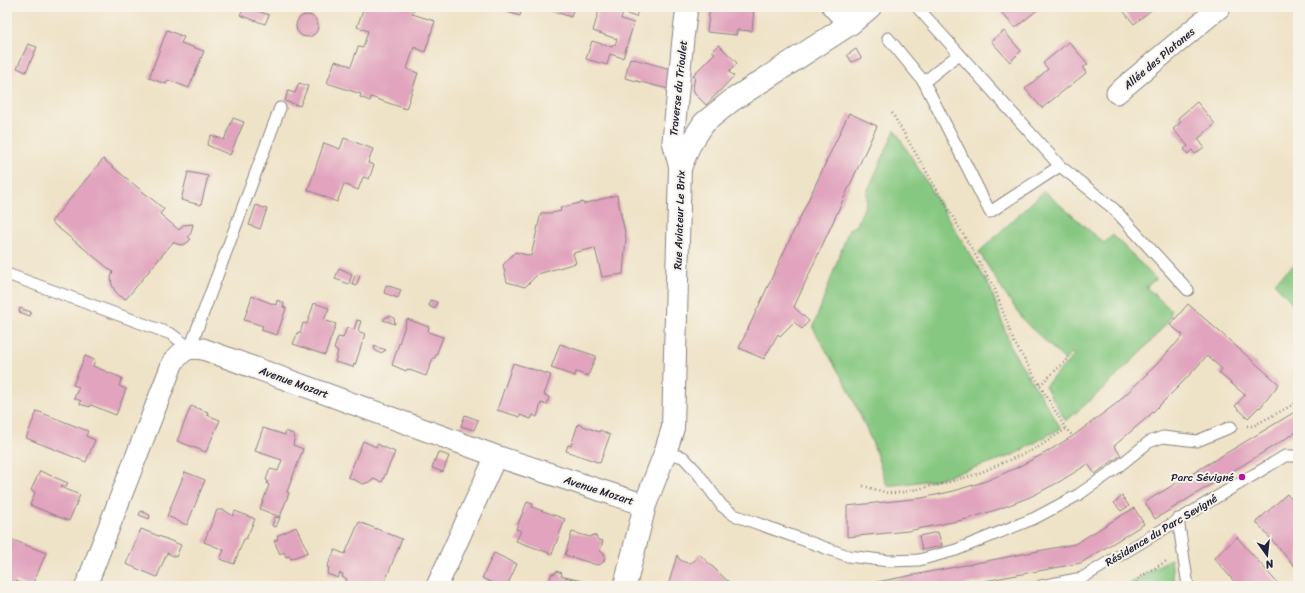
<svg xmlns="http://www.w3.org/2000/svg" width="1305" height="593" font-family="Sriracha,sans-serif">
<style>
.built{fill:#f7d0cb}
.green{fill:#86c881;stroke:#54755e}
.building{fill:#e1a3bd}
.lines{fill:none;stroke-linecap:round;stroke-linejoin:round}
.service-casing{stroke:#888281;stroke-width:13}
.minor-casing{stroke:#888281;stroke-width:23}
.secondary-casing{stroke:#888281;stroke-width:24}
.path{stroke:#888281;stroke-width:2.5;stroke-dasharray:1 3;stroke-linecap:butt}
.service{stroke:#fff;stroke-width:11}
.minor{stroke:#fff;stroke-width:21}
.secondary{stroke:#fff;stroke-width:22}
.poi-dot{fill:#b5179e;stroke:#f7f3e8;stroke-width:1.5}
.labels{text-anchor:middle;stroke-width:4;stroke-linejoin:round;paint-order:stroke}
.street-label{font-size:11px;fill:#22223b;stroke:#f7f3e8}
.poi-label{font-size:11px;fill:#22223b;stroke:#f7f3e8;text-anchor:end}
</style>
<rect width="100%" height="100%" fill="#f7f3e8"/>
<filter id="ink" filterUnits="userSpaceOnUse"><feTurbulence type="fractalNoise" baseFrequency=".025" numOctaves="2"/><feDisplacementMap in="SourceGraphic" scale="8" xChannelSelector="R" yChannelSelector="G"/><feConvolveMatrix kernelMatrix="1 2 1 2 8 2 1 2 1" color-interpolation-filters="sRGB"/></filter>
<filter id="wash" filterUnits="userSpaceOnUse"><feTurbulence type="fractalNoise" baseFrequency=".012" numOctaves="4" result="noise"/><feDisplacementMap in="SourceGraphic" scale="16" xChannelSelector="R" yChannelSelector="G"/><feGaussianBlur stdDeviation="0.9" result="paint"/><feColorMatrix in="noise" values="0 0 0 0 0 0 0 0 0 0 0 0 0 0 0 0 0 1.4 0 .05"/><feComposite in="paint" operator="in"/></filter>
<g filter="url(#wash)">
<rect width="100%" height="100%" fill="#efe3c7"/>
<path class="built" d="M7 64 17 68 7 92Z"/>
<path class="green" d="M895 130 990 287 1011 348 1061 428 1013 455 980 466 934 480 887 486 873 444 848 388 813 328 849 229 857 225 867 200V192Z
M1044 191 1104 243 1113 235 1156 279 1146 287 1171 310 1170 318 1166 324C1135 360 1103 390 1066 421L1045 386 1074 355 1071 353 1065 360 1026 323 1005 294 979 252Z
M1298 261V309L1274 283Z
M1171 559 1174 586H1125L1168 560Z"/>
<g id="blocks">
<path class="building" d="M244 7H247L269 15 265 24 240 15Z
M364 7H409L414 9 412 14 435 21 425 52 414 47 407 69 418 73 406 109 371 97 370 101 360 97 361 94 327 83 335 61 351 66 358 47 363 48 368 31 357 27Z
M492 7H522L520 16Z
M540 7H574L571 17Z
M600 7H639L636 17 623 13 621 19 634 23 623 58 610 54 607 65 586 59 592 41 612 47 613 45H615L617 39 593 31Z
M710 7H754L752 31 737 30 736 35 707 32Z
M997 7H1041L1015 28Z
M1120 7H1155L1134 24Z
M296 26a11 11 0 1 1 22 0a11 11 0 1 1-22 0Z
M167 30 184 37 181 43 204 51 189 88 168 80 166 84 149 78Z
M1004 31 1021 51 1010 62 991 41Z
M1069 42 1088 64 1083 68 1086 73 1042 108 1025 89 1048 69 1043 63Z
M28 44 37 47 26 72 17 68Z
M719 45 737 63 729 72 734 76 706 105 695 94 693 88 695 77 693 75 715 53 712 51Z
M856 49 861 58 852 62 847 55Z
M630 58 671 69 668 89 625 78Z
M299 83 308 86 300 106 285 101 288 91 295 93Z
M1197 102 1215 124 1198 139 1204 147 1195 154 1192 150 1188 154 1184 149 1188 146 1173 129 1181 122 1178 118Z
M849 113 877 126 794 307 809 321 802 329 794 322 780 336 778 334 764 359 739 348Z
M233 118 244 122 230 155 207 145 211 135 224 140Z
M344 138 373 149 368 163 374 165 369 179 363 177 358 190 344 184 337 202 308 190 324 143 340 149Z
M103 159 164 209 160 214 179 230 183 225 193 224 191 233 188 237 191 239 187 243 182 245 177 244 173 242 126 299 120 296 115 291 112 285 111 277 113 272 51 222Z
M188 172 208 176 201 205 181 200Z
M617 195 626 238 623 274 602 277 595 248 573 253 576 263 538 274 525 287 507 282 503 265 515 252 531 256 541 213H552L561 211 560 208 583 202V204Z
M256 205 267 209 260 229 249 225Z
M339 268 352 274 349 284 335 279Z
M355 275 360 276 356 286 352 284Z
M386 285 401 290 398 298 384 293Z
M252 296 276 305 277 300 284 303 283 307 286 308 277 335 261 330 263 326 244 320Z
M430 300 437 302 435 309 429 306Z
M314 303 329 308 324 320 336 324 325 355 293 344 298 332 300 333 303 323 307 324Z
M1188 304 1279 384 1260 408 1259 407 1248 418 1235 406 1245 395 1219 373 1222 369 1207 356 1179 386 1150 415 1114 446 1121 455 1095 474 1088 464 1059 482 1030 497 999 509 967 519 908 531 847 537V506L922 498 954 491 986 481 1016 468 1045 453 1073 436 1117 403 1157 364 1173 346H1174L1183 335 1170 325Z
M20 308 31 312 30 316 19 312Z
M390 316 394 318 395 324 383 320 386 317Z
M407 319 429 327 428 332 443 337 435 358H433L426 376 407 369 406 371 392 365Z
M357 320 361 321 358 331 365 334 355 365 354 364 353 367 335 362 338 351 334 349 338 337 343 338 347 327 354 330Z
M560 344 596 356 588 376 576 372 575 376 551 368Z
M374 346 386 350 383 352 379 353 375 350Z
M85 356 95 360 93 366 122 378 119 386 126 389 116 415 91 405 90 407 80 404 81 401 74 398 79 387 73 385Z
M513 363 551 375 544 395 549 397 547 405 541 403 537 417 533 415 531 419 520 415V417L497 410Z
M191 406 208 412 207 415 220 420 206 452 177 441Z
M1298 410V431L1155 519 1145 502Z
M37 411 88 431 86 436 95 440 86 462 26 438Z
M465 415 478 420 474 430 461 426Z
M578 424 599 432 600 430 610 435 600 463 566 451 568 445 571 446Z
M263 428 285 435 286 431 295 435 293 445 303 449 287 492 289 493 280 517 260 509 269 485 267 484 268 481 266 480 270 469 278 471 282 460 255 451Z
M363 441 376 447 377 444 395 452 382 482 373 479 372 481 363 484 348 477Z
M438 452 449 456 443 472 432 468Z
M40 471 68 483 66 486 62 485 61 487 80 495 69 521 30 505 35 492 31 490Z
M185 472 205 480 187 525 167 516Z
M1287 494 1298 507V570L1256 522Z
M1122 496 1129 506 1121 511 1114 503Z
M527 502 533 504 532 507 565 519 552 554 516 541 521 531 516 529Z
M1134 508 1144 524 1081 563 958 586H856L1075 544Z
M217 510H224L233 516 235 511 255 519 246 539H244L234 564 220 559 224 550 204 542Z
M141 511 150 515 149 519 139 515Z
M275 517 280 518 276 527 272 526Z
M359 522 402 539 383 586H336L337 583 344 586 347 579 342 577 343 574 340 573 338 578 327 574 329 568 327 567 335 550 345 554Z
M296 527 308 552 291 559 289 556 286 557 284 552 280 554 274 541 278 539 277 536Z
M141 529 181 545 176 557 167 553 157 577 126 564Z
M572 532 590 537 593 535 596 536 598 540 603 541 600 551 604 553 605 557 604 561 601 564 597 565 565 555Z
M938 532 942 546 922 550 919 536Z
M1237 537 1280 586H1238L1214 558Z
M8 538 46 553 32 586H28L16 581 13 586H7V541Z
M494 553 517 564 507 586H499L482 578Z
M699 554 733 586H668L677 555 679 559 684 562 689 563 694 561Z
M556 571 562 573 561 576 581 581 579 586H548L552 573 555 574Z"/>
</g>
</g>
<g filter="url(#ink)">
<use href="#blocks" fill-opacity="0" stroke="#888281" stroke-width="1"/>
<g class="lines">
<g class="service-casing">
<path id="service" d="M917 7 1060 166 1114 209 1188 290
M888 38 924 82 990 212 1060 166
M924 82 959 54
M7 274 171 334 190 348 280 108
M665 453 683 457 697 472 722 506 734 515 848 556 889 561 919 560 956 550 1035 518 1078 495 1114 470 1149 442 1163 437 1197 441 1231 427
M1178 519 1188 586
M1041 586 1082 578 1285 456H1298"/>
</g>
<g class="minor-casing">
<path id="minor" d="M833 7 850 24
M1117 93 1220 7
M680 168 673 141 683 39 687 7
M86 586 173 362C184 349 187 347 203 349L496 456 645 505
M437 586 496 456"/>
</g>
<g class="secondary-casing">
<path id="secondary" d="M625 586 645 505 665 453 673 428 680 168 689 146 704 123 731 101 850 24 870 7"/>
</g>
<path class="path" d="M892 113 994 287 1014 342 1066 429 1073 436
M1040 385 1069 358 1068 357
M1247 426H1253L1298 402
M863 486 888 493H898L946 483 977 474 1037 448 1066 429
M1134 586 1140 577 1168 560
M1216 586 1221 585 1228 586"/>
<use href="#service" class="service"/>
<use href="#minor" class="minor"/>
<use href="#secondary" class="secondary"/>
</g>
</g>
<circle class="poi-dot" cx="1242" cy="477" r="4"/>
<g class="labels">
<g class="street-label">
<text transform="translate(1159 58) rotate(-40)" y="4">Allée des Platanes</text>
<text transform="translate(678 88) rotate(-84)" y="4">Traverse du Trioulet</text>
<text transform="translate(679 220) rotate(-88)" y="4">Rue Aviateur Le Brix</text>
<text transform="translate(294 382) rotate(20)" y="4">Avenue Mozart</text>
<text transform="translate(599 490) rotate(18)" y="4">Avenue Mozart</text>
<text transform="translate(1161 530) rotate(-31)" y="4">Résidence du Parc Sevigné</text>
</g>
<g class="poi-label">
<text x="1234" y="481">Parc Sévigné</text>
</g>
</g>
<rect width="1305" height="593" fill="none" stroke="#f7f3e8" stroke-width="24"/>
<g transform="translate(1267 555) rotate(165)" stroke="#f7f3e8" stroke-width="3" paint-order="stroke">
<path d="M0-3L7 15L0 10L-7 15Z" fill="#22223b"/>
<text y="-6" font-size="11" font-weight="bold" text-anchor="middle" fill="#22223b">N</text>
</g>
</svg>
